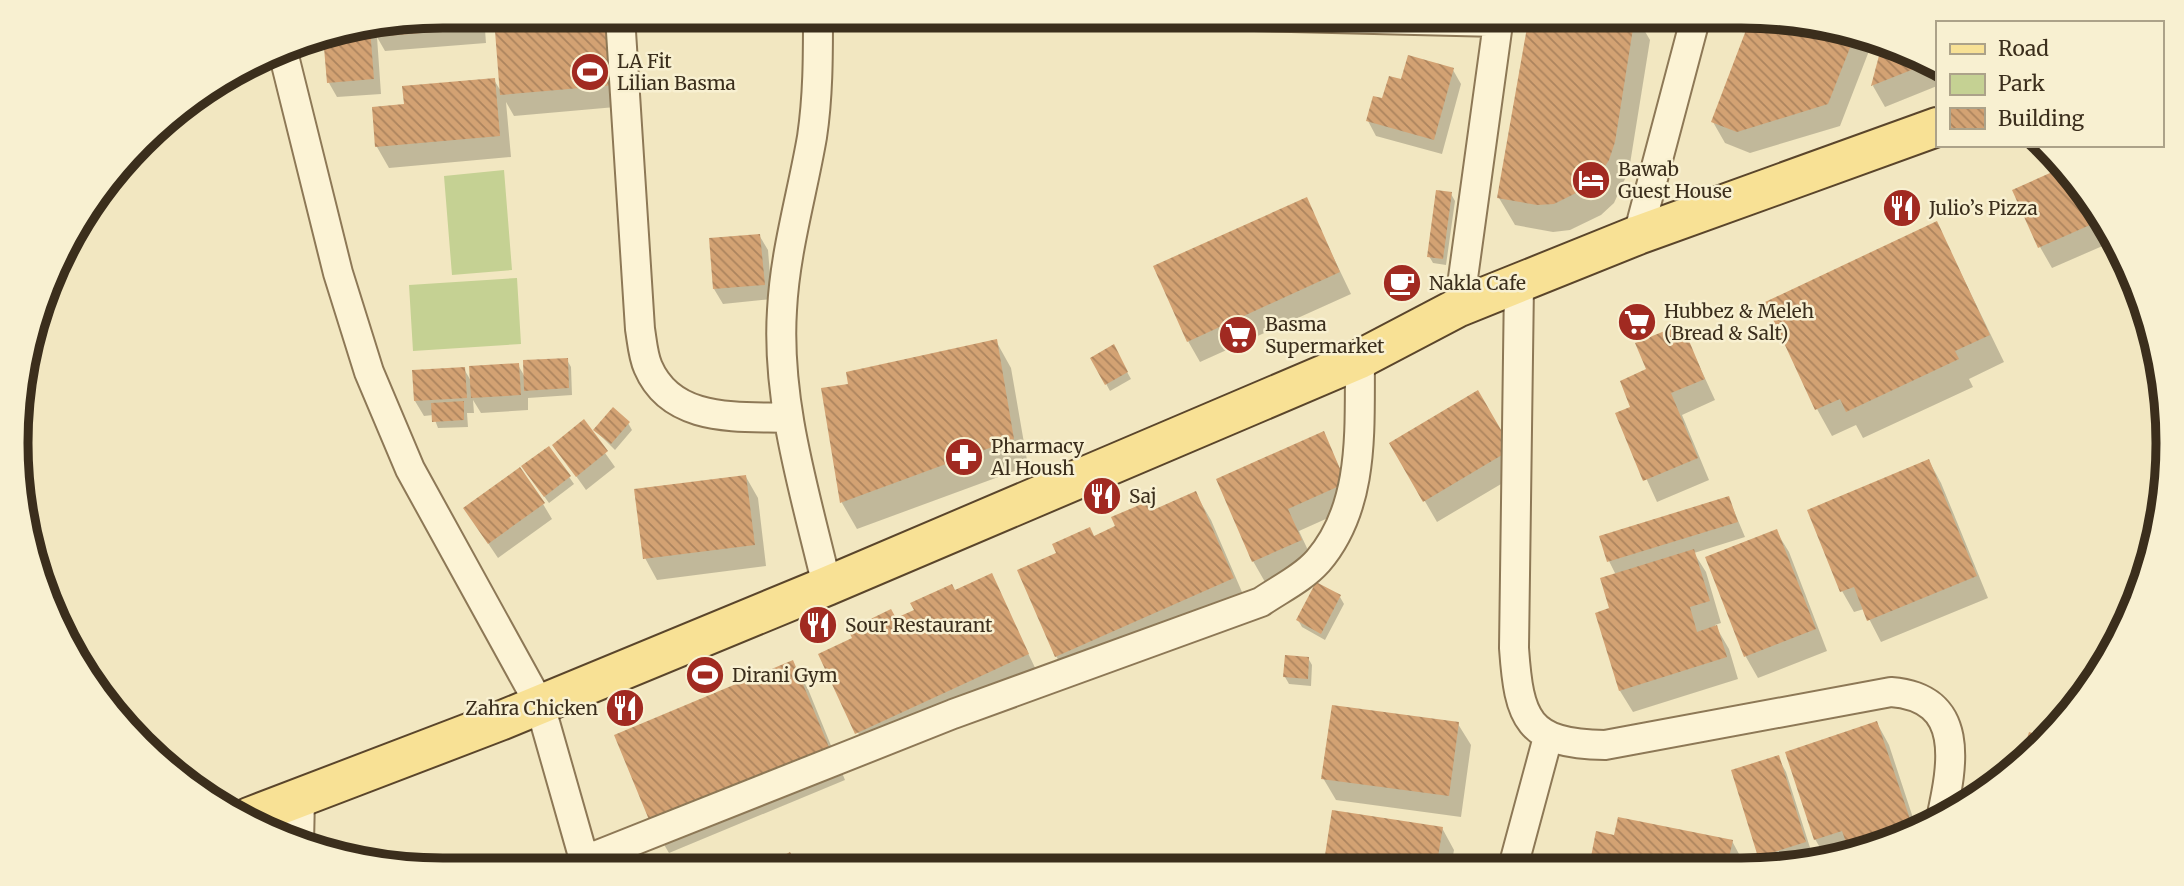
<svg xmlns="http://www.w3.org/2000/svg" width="2184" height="886" font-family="Merriweather,serif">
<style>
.green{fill:#c5d193}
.shadow{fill:#0003}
.building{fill:url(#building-back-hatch)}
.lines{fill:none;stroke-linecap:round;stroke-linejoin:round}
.street-casing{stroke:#8d7856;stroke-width:32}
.primary-casing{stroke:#5a452b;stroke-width:42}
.street{stroke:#fcf3d5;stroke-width:28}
.primary{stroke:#f8e195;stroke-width:38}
.labels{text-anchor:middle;stroke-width:5;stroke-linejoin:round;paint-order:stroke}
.poi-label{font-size:19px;fill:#3b2e1c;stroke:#f8f0d1;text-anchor:start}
.rim{fill:none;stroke:#3b2e1c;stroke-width:9}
</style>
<defs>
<pattern id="building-back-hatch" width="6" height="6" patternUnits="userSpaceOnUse" patternTransform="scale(1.75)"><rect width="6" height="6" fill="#d3a273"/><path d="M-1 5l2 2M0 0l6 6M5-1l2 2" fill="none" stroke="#ac845e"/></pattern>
</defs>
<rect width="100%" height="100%" fill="#f2e7c1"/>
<path class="green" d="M504 170 512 270 452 275 444 176Z
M517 278 521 344 413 351 409 285Z"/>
<path class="shadow" d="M443 16H484L486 43 385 51 377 37 381 94 337 97 329 83 325 35Z
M539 16H617L627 106 514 116 506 102 511 157 389 168 377 147 405 106 494 80 502 93 546 28Z
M1531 16H1636L1650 40 1629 170 1614 203 1601 215 1570 230 1553 232 1515 225 1499 198Z
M1753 18 1874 38 1840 126 1750 153 1725 143 1713 122Z
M1891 46 1937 72V86L1885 107 1873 86 1882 50Z
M1453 70 1461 84 1442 154 1376 136 1368 121 1402 81Z
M2060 170 2114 241 2052 268 2040 247Z
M1451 194 1455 201 1446 265 1433 263 1429 256Z
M1306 200 1351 294 1200 362 1188 341Z
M1937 224 2004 362 1969 379 1973 387 1863 438 1856 425 1832 436 1817 409Z
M759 235 768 250 772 299 723 304 714 289Z
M1681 326 1715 400 1682 415 1709 480 1657 502 1617 414 1632 408 1648 370Z
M996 341 1011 368 1028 466 857 529 842 503 823 390 850 385Z
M1113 347 1131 379 1110 391 1092 358Z
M567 360 571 367 572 395 528 398V410L481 413 473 400 474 413H467L468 427 438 428 433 415 424 416 415 401 414 372 464 369 471 381 518 365 525 377Z
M1477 392 1523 471 1437 522 1391 443Z
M583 422 615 467 586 490 554 445Z
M628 423 632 430 615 450 595 430Z
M1323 433 1357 505 1299 531 1313 561 1265 582 1253 561Z
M549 448 574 484 549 503 528 474Z
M1929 461 1941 483 1988 598 1881 642 1864 609 1854 612 1842 591Z
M746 477 758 498 766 566 657 580 645 558Z
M1195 493 1211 520 1248 606 1072 683 1056 656 1019 570Z
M1729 499 1745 537 1694 553 1706 572 1721 623 1715 625 1729 649 1738 679 1633 712 1620 691 1597 614 1611 610 1616 575 1609 561Z
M543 504 552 519 498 558 465 509Z
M1776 531 1789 552 1827 651 1758 678 1746 657 1707 558Z
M991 576 1039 676 869 755 820 654Z
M1340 597 1344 604 1325 640 1302 627 1298 620Z
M1308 658 1312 665 1311 686 1289 684 1285 677Z
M792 662 808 689 845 780 669 853 653 826Z
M1877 723 1889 745 1917 830 1826 858 1815 839Z
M1458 724 1471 745 1461 817 1336 800 1323 778Z
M2031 734 2045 739 2022 765Z
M1778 757 1786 772 1813 857 1782 867H1766L1760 856Z
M1442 828 1454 850 1451 867 1325 868Z
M1598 833 1615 837 1732 841 1746 867H1591Z"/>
<path class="building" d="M443 16H478L479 28 375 37 374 27Z
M1529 16H1635L1615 142 1609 160 1599 176 1586 188 1554 204 1537 205 1497 198Z
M1751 17 1855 35 1828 104 1737 132 1711 122Z
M610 21 615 85 500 95 495 31Z
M370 28 374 79 327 83 323 36Z
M1889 45 1924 65 1871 86 1881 48Z
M1408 55 1454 68 1434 140 1366 121 1373 96 1382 98 1389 76 1401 79Z
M495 78 500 136 375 147 372 107 404 104 402 86Z
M2059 169 2099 221 2038 248 2012 190Z
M1436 190 1452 192 1443 259 1427 257Z
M1307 197 1340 272 1187 342 1153 266Z
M1937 221 1990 335 1955 351 1959 359 1846 412 1840 399 1815 410 1765 302Z
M760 234 765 285 713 289 709 238Z
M1682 324 1705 379 1671 393 1698 458 1643 481 1615 413 1630 407 1620 381 1646 369 1635 343Z
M997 339 1014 439 840 503 821 388 848 384 846 372Z
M1114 344 1128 372 1105 385 1090 358Z
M568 358 569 388 524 391 523 360Z
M519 363 521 395 471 398 469 366Z
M465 367 467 398 414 401 412 370Z
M1478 390 1512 449 1423 502 1389 443Z
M464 401V420L432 422 431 403Z
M613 407 630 422 611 444 593 430Z
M584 419 608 451 576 477 552 445Z
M1324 431 1346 483 1288 509 1302 540 1252 562 1216 479Z
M549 446 571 476 544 497 521 466Z
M1929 459 1977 576 1867 621 1854 587 1840 592 1807 510Z
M520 467 545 503 488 544 463 508Z
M746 475 755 545 643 559 634 489Z
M1196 491 1234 578 1055 657 1017 570 1056 553 1052 544 1090 527 1094 536 1115 526 1111 517 1149 501 1153 510Z
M1729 496 1738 522 1607 562 1599 536Z
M1777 529 1816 629 1744 657 1705 557Z
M1694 549 1710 601 1690 607 1697 632 1717 625 1727 657 1619 691 1595 613 1609 608 1600 578Z
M992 573 1029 654 855 734 818 654 852 638 848 630 891 609 896 618 914 610 910 603 952 584 955 590Z
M1316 582 1341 595 1321 634 1296 620Z
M1285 655 1309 657 1308 679 1283 677Z
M793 660 831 752 652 827 614 735Z
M1332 705 1459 722 1449 796 1321 779Z
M1877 721 1914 831 1849 851 1842 831 1814 840 1785 752Z
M2029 732 2046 737 2019 766Z
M1779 755 1806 842 1758 857 1731 770Z
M1332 810 1443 827 1436 868H1323Z
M1618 817 1733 840 1727 867H1589L1596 831 1614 835Z
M790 852 800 869H759Z"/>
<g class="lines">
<g class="street-casing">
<path id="street" d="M620 16 640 329C642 341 643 356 648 367 672 423 737 416 788 418
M818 16C818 57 818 97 812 137 802 195 785 251 782 310 776 403 806 496 827 586
M1254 16 1498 22
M283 52 338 273 369 372 410 469 540 705 587 870
M1638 235 1696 16
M1519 284 1514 648C1519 719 1527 744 1605 745L1891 692C1966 698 1953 764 1941 819
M1459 307 1499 16
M299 844 300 797
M585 860 953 714 1261 602C1280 589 1303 578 1318 561 1366 505 1359 427 1360 359
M1513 867 1548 737"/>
</g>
<g class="primary-casing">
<path id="primary" d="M249 817 500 721 827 586 1360 359 1459 307 1638 235 1937 127"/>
</g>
<use href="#street" class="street"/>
<use href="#primary" class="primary"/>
</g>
<defs>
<g id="stadium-disc" transform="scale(2.0125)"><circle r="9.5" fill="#a12a21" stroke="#f8f0d1"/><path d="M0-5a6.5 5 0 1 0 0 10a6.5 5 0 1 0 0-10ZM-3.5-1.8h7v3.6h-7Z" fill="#fff"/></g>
<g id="hotel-disc" transform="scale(2.0125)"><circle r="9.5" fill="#a12a21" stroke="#f8f0d1"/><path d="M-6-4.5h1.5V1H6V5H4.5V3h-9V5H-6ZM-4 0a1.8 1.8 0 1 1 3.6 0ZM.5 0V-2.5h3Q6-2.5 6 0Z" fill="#fff"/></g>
<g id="restaurant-disc" transform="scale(2.0125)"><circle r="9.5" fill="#a12a21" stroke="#f8f0d1"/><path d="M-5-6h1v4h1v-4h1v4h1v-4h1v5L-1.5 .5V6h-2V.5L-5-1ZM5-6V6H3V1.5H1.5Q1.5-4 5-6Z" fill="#fff"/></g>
<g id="cafe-disc" transform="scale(2.0125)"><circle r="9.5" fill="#a12a21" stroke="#f8f0d1"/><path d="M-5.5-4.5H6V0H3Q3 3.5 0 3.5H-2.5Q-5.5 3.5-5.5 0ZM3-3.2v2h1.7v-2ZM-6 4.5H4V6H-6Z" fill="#fff"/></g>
<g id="supermarket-disc" transform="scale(2.0125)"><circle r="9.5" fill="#a12a21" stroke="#f8f0d1"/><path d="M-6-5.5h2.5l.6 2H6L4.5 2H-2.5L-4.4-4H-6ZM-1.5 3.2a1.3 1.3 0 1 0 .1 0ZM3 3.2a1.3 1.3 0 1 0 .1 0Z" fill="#fff"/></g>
<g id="pharmacy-disc" transform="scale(2.0125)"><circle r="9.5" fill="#a12a21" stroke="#f8f0d1"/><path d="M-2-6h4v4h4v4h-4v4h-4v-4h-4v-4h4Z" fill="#fff"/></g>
</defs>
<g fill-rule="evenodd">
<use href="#stadium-disc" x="590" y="72"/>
<use href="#hotel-disc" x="1591" y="180"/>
<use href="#restaurant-disc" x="1902" y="208"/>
<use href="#cafe-disc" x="1402" y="283"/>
<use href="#supermarket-disc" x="1637" y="322"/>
<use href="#supermarket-disc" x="1238" y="335"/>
<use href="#pharmacy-disc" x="964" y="457"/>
<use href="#restaurant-disc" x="1102" y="496"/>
<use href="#restaurant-disc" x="818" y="625"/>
<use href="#stadium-disc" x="705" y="675"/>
<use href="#restaurant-disc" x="625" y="708"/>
</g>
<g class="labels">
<g class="poi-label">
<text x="617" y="68">LA Fit<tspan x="617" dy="22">Lilian Basma</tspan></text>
<text x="1618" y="176">Bawab<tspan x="1618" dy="22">Guest House</tspan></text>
<text x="1929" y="215">Julio’s Pizza</text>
<text x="1429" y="290">Nakla Cafe</text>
<text x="1664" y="318">Hubbez &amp; Meleh<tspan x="1664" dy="22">(Bread &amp; Salt)</tspan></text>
<text x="1265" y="331">Basma<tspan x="1265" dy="22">Supermarket</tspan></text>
<text x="991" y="453">Pharmacy<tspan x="991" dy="22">Al Housh</tspan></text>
<text x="1129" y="503">Saj</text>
<text x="845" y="632">Sour Restaurant</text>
<text x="732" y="682">Dirani Gym</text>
<text x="598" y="715" text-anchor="end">Zahra Chicken</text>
</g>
</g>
<path d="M0 0H2184V886H0ZM443 28H1741A415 415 0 0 1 2156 443V443A415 415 0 0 1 1741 858H443A415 415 0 0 1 28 443V443A415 415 0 0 1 443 28Z" fill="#f8f0d1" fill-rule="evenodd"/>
<path class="rim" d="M443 28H1741A415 415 0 0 1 2156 443V443A415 415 0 0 1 1741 858H443A415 415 0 0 1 28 443V443A415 415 0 0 1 443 28Z"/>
<rect x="1936" y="21" width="228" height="126" fill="#f8f0d1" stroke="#aca289" stroke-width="2"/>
<rect x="1950" y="44" width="35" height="10" fill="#f8e195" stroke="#aca289" stroke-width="2"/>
<text x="1998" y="56" font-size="21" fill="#3b2e1c">Road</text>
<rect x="1950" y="74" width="35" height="21" fill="#c5d193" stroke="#aca289" stroke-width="2"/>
<text x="1998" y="91" font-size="21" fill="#3b2e1c">Park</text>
<rect x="1950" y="108" width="35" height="21" fill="url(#building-back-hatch)" stroke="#aca289" stroke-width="2"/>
<text x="1998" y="126" font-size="21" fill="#3b2e1c">Building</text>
</svg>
